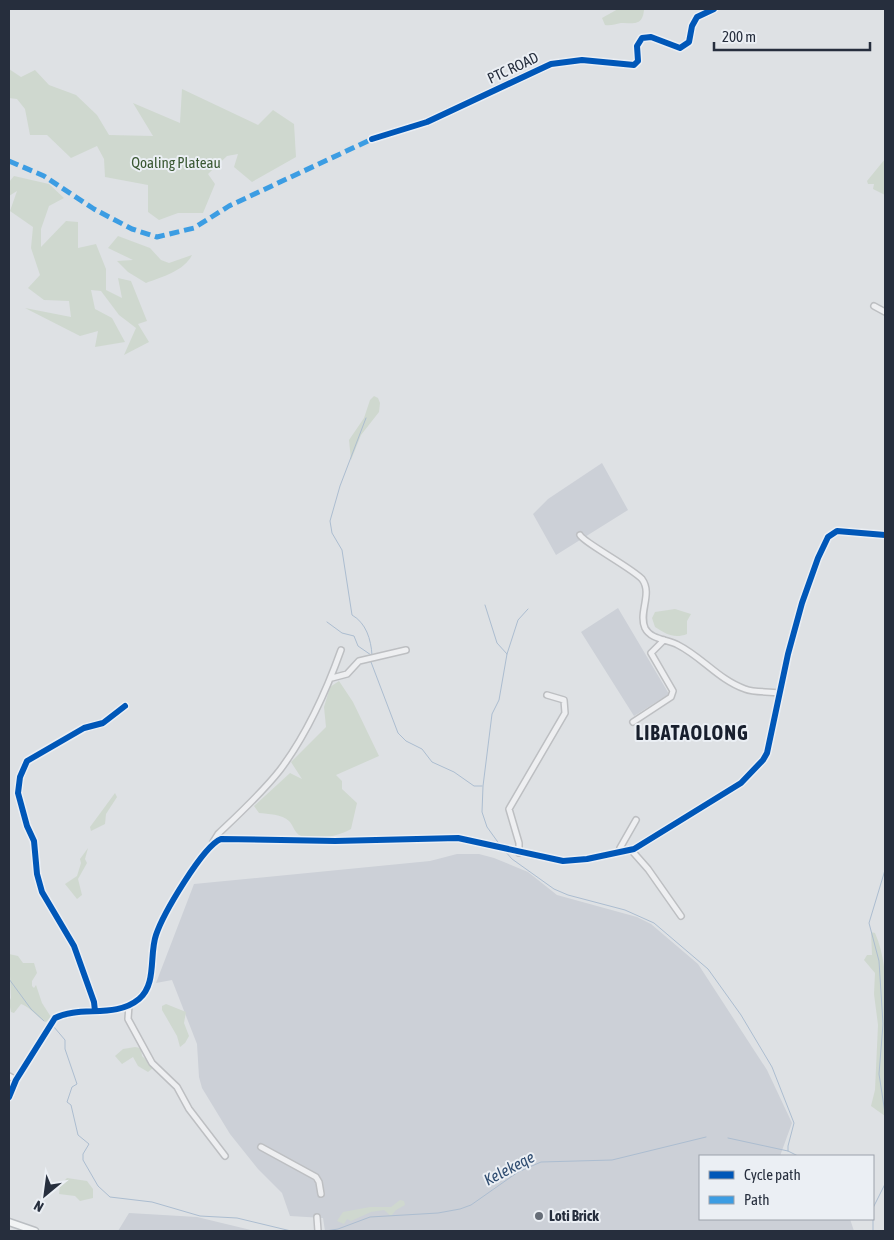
<svg xmlns="http://www.w3.org/2000/svg" width="894" height="1240" font-family="'Asap Condensed',sans-serif">
<style>
.built{fill:#ccd0d7}
.green{fill:#cfd8cf}
.lines{fill:none;stroke-linecap:round;stroke-linejoin:round}
.stream{stroke:#acbdd0;stroke-width:1}
.minor-casing{stroke:#bdbfc2;stroke-width:8}
.major-casing{stroke:#babec2;stroke-width:9}
.minor{stroke:#eeeff1;stroke-width:5}
.major{stroke:#f2f4f5;stroke-width:6}
.quiet{stroke:#3c9de3;stroke-width:5;stroke-dasharray:10 5;stroke-linecap:butt}
.cycleway-casing{stroke:#ebeff4;stroke-width:9}
.cycleway{stroke:#0057b8;stroke-width:6}
.poi-dot{fill:#666d77;stroke:#ebeff4;stroke-width:2}
.labels{text-anchor:middle;stroke-width:4;stroke-linejoin:round;paint-order:stroke}
.street-label{font-size:15px;fill:#262e3d;stroke:#ebeff4}
.park-label{font-size:15px;fill:#3a5833;stroke:#ebeff4}
.poi-label{font-size:15px;font-weight:bold;fill:#262e3d;stroke:#ebeff4;text-anchor:start}
.water-label{font-size:16px;font-style:italic;fill:#304d71;stroke:#ebeff4}
.district-label{font-size:20px;font-weight:bold;letter-spacing:1px;fill:#181f2d;stroke:#ebeff4}
</style>
<rect width="100%" height="100%" fill="#dee1e4"/>
<path class="built" d="M602 463 628 510 556 555 533 514 548 499Z
M618 608 669 694 634 716 581 632Z
M457 854H479L494 858 528 872 557 895 637 917 651 924 698 964 767 1070 792 1123 780 1156H700V1219H850L854 1231H325L323 1218 290 1216 282 1193 258 1169 230 1134 202 1088 199 1077 197 1044 172 980 156 983 194 884 430 861Z
M129 1213 197 1217 255 1231H118Z"/>
<path class="green" d="M618 9H644C643 28 631 22 621 23 615 24 611 26 605 25L602 18Z
M9 69 21 77 35 70 49 85 76 95 97 115 109 135 153 136 133 103 180 123 182 89 258 125 273 110 294 124 296 157 252 182 234 167 238 154 227 156 208 174 215 184 203 213H178L159 220 148 212V185L105 177 104 159 97 146 71 158 47 135H30L25 109 17 99 9 98Z
M885 159V195L873 189 874 184H868L867 181Z
M14 176 49 184 64 198 49 206 41 229V247L66 221 78 222V248L96 244 106 269V290L122 298 118 278 131 281 147 321 138 324 149 342 124 355 136 328 119 315 101 291 91 290 95 309 112 318 125 342 95 347 98 331 80 336 25 308 71 317 69 301 44 300 28 288 40 275 31 248 33 227 10 211 17 191 9 196V182Z
M118 236 150 248 161 260 169 263 192 255C184 271 162 277 146 283L128 272 117 261 133 260 108 248Z
M374 396 378 398 380 403 379 412 361 435 351 460 349 440 364 418 370 400Z
M675 609 691 614 687 621V634C674 639 666 634 655 627L652 618 655 612Z
M339 681 353 702 379 756 336 775 342 781V789L357 803 351 829C340 836 314 841 301 836 294 833 294 826 289 821 282 814 268 814 259 813L254 806 290 773 302 779 291 762 326 727 324 707 330 687Z
M115 793 117 797 106 814 105 824 91 831 90 827Z
M88 848 85 859 87 863 78 879 82 895 77 899 65 884 77 876 81 863 80 859Z
M871 932 875 933C894 975 883 1044 884 1089 884 1099 885 1107 885 1116L871 1106 875 1090 878 1025 874 994 875 973 864 960 867 955H872Z
M9 954 18 956 23 963H34L37 973 32 981V986L34 988 36 985 42 1003 51 1017 46 1022C37 1017 30 1007 21 1004L14 1013 11 1012 9 1002 11 998Z
M166 1004 186 1012 184 1023 189 1036 185 1043 180 1047 177 1036 162 1010V1006Z
M135 1047 141 1048 142 1056 154 1067 148 1072 138 1066 133 1057 122 1064 115 1056 123 1049Z
M67 1178 87 1181 93 1189V1198L80 1201 75 1196 59 1194 60 1185Z
M400 1200 404 1201 405 1205 396 1210 391 1216 384 1210 371 1212 351 1221 347 1219 344 1224 337 1221 343 1212 370 1207H391Z"/>
<g class="lines">
<path class="stream" d="M366 418 340 486 330 521 332 533 342 550 352 615C366 623 371 639 372 655
M485 605 497 643 507 654 499 700 492 714 483 786 482 812 487 827 500 845
M327 622 342 633 354 636 358 646 371 655
M507 654 518 620 528 609
M371 662 398 733 406 741 422 749 432 762 454 772 474 786H482
M504 850 512 859 554 889 568 895 625 910 654 923 708 969 741 1015 772 1067 794 1123 788 1146V1151
M885 870 869 923 879 961 883 1024 879 1074 885 1113
M9 906V915
M9 979 31 1009 44 1021
M54 1027 65 1040V1049L77 1084 72 1087 67 1102 71 1105 78 1135 89 1144 83 1154V1160L98 1186 110 1197 152 1202 200 1216 237 1218 291 1231
M728 1138 788 1151 798 1156
M873 1208 885 1184
M873 1218V1231
M307 1231H313
M326 1231 338 1229 370 1217 438 1213 460 1209 471 1205 518 1172 541 1162 612 1160 706 1137"/>
<g class="minor-casing">
<path id="minor" d="M372 139 427 122 551 64 582 60 634 65 638 61 637 46 642 38 651 37 680 48 689 42 692 26 697 17 714 9
M874 306 885 312
M580 535C583 542 632 568 642 579 653 594 638 612 645 628 651 640 667 639 678 645 702 657 719 680 745 689 755 693 768 691 779 693
M332 678 347 674 359 661 406 650
M633 722 671 697 673 691 651 653 664 640
M213 842 218 834C239 814 262 793 280 770 307 734 326 692 341 650
M634 849 633 852 648 869 681 916
M621 851 620 848 636 820
M519 853V843L509 809 565 713 564 700 547 695
M129 1005 128 1019 152 1063 177 1087 189 1109 225 1156
M95 1011 94 1002 74 946 42 892 37 874 34 841 27 826 18 793 20 777 27 761 84 728 103 723 125 706
M9 1076 16 1080
M9 1097 16 1080 55 1018C80 1005 115 1019 139 999 157 984 149 955 156 935 163 914 203 846 221 839L335 841 458 838 563 861 587 859 634 849 741 783 763 760 767 753 788 654 802 603 818 558 828 537 837 531 885 535
M261 1147 316 1177 319 1182 321 1194
M317 1217 318 1231"/>
</g>
<g class="major-casing">
<path id="major" d="M9 1222 35 1231"/>
</g>
<use href="#minor" class="minor"/>
<use href="#major" class="major"/>
<path class="quiet" d="M9 161 44 176 94 209 132 229 157 237 194 228 229 206 372 139"/>
<g class="cycleway-casing">
<path id="cycleway" d="M372 139 427 122 551 64 582 60 634 65 638 61 637 46 642 38 651 37 680 48 689 42 692 26 697 17 714 9
M95 1011 94 1002 74 946 42 892 37 874 34 841 27 826 18 793 20 777 27 761 84 728 103 723 125 706
M9 1097 16 1080 55 1018C80 1005 115 1019 139 999 157 984 149 955 156 935 163 914 203 846 221 839L335 841 458 838 563 861 587 859 634 849 741 783 763 760 767 753 788 654 802 603 818 558 828 537 837 531 885 535"/>
</g>
<use href="#cycleway" class="cycleway"/>
</g>
<circle class="poi-dot" cx="539" cy="1216" r="5"/>
<g class="labels">
<g class="street-label">
<text transform="translate(513 68) rotate(-25)" y="5">PTC ROAD</text>
</g>
<g class="park-label">
<text x="176" y="168">Qoaling Plateau</text>
</g>
<g class="poi-label">
<text x="549" y="1221">Loti Brick</text>
</g>
<g class="water-label">
<text transform="translate(509 1168) rotate(-28)" y="6">Kelekeqe</text>
</g>
<g class="district-label">
<text x="692" y="740">LIBATAOLONG</text>
</g>
</g>
<rect width="894" height="1240" fill="none" stroke="#262e3d" stroke-width="20"/>
<rect x="699" y="1155" width="175" height="65" fill="#ebeff4" stroke="#9ca2ab"/>
<rect x="709" y="1171" width="25" height="8" fill="#0057b8" stroke="#9ca2ab"/>
<text x="744" y="1180" font-size="15" fill="#262e3d">Cycle path</text>
<rect x="709" y="1196" width="25" height="8" fill="#3c9de3" stroke="#9ca2ab"/>
<text x="744" y="1205" font-size="15" fill="#262e3d">Path</text>
<g transform="translate(45 1195) rotate(209)" stroke="#ebeff4" stroke-width="4" paint-order="stroke">
<path d="M0-4L9 19L0 12L-9 19Z" fill="#262e3d"/>
<text y="-8" font-size="14" font-weight="bold" text-anchor="middle" fill="#262e3d">N</text>
</g>
<path d="M714 42v8h156v-8" fill="none" stroke="#262e3d" stroke-width="2.5"/>
<text x="722" y="42" font-size="15" fill="#262e3d" stroke="#ebeff4" stroke-width="4" paint-order="stroke">200 m</text>
</svg>
